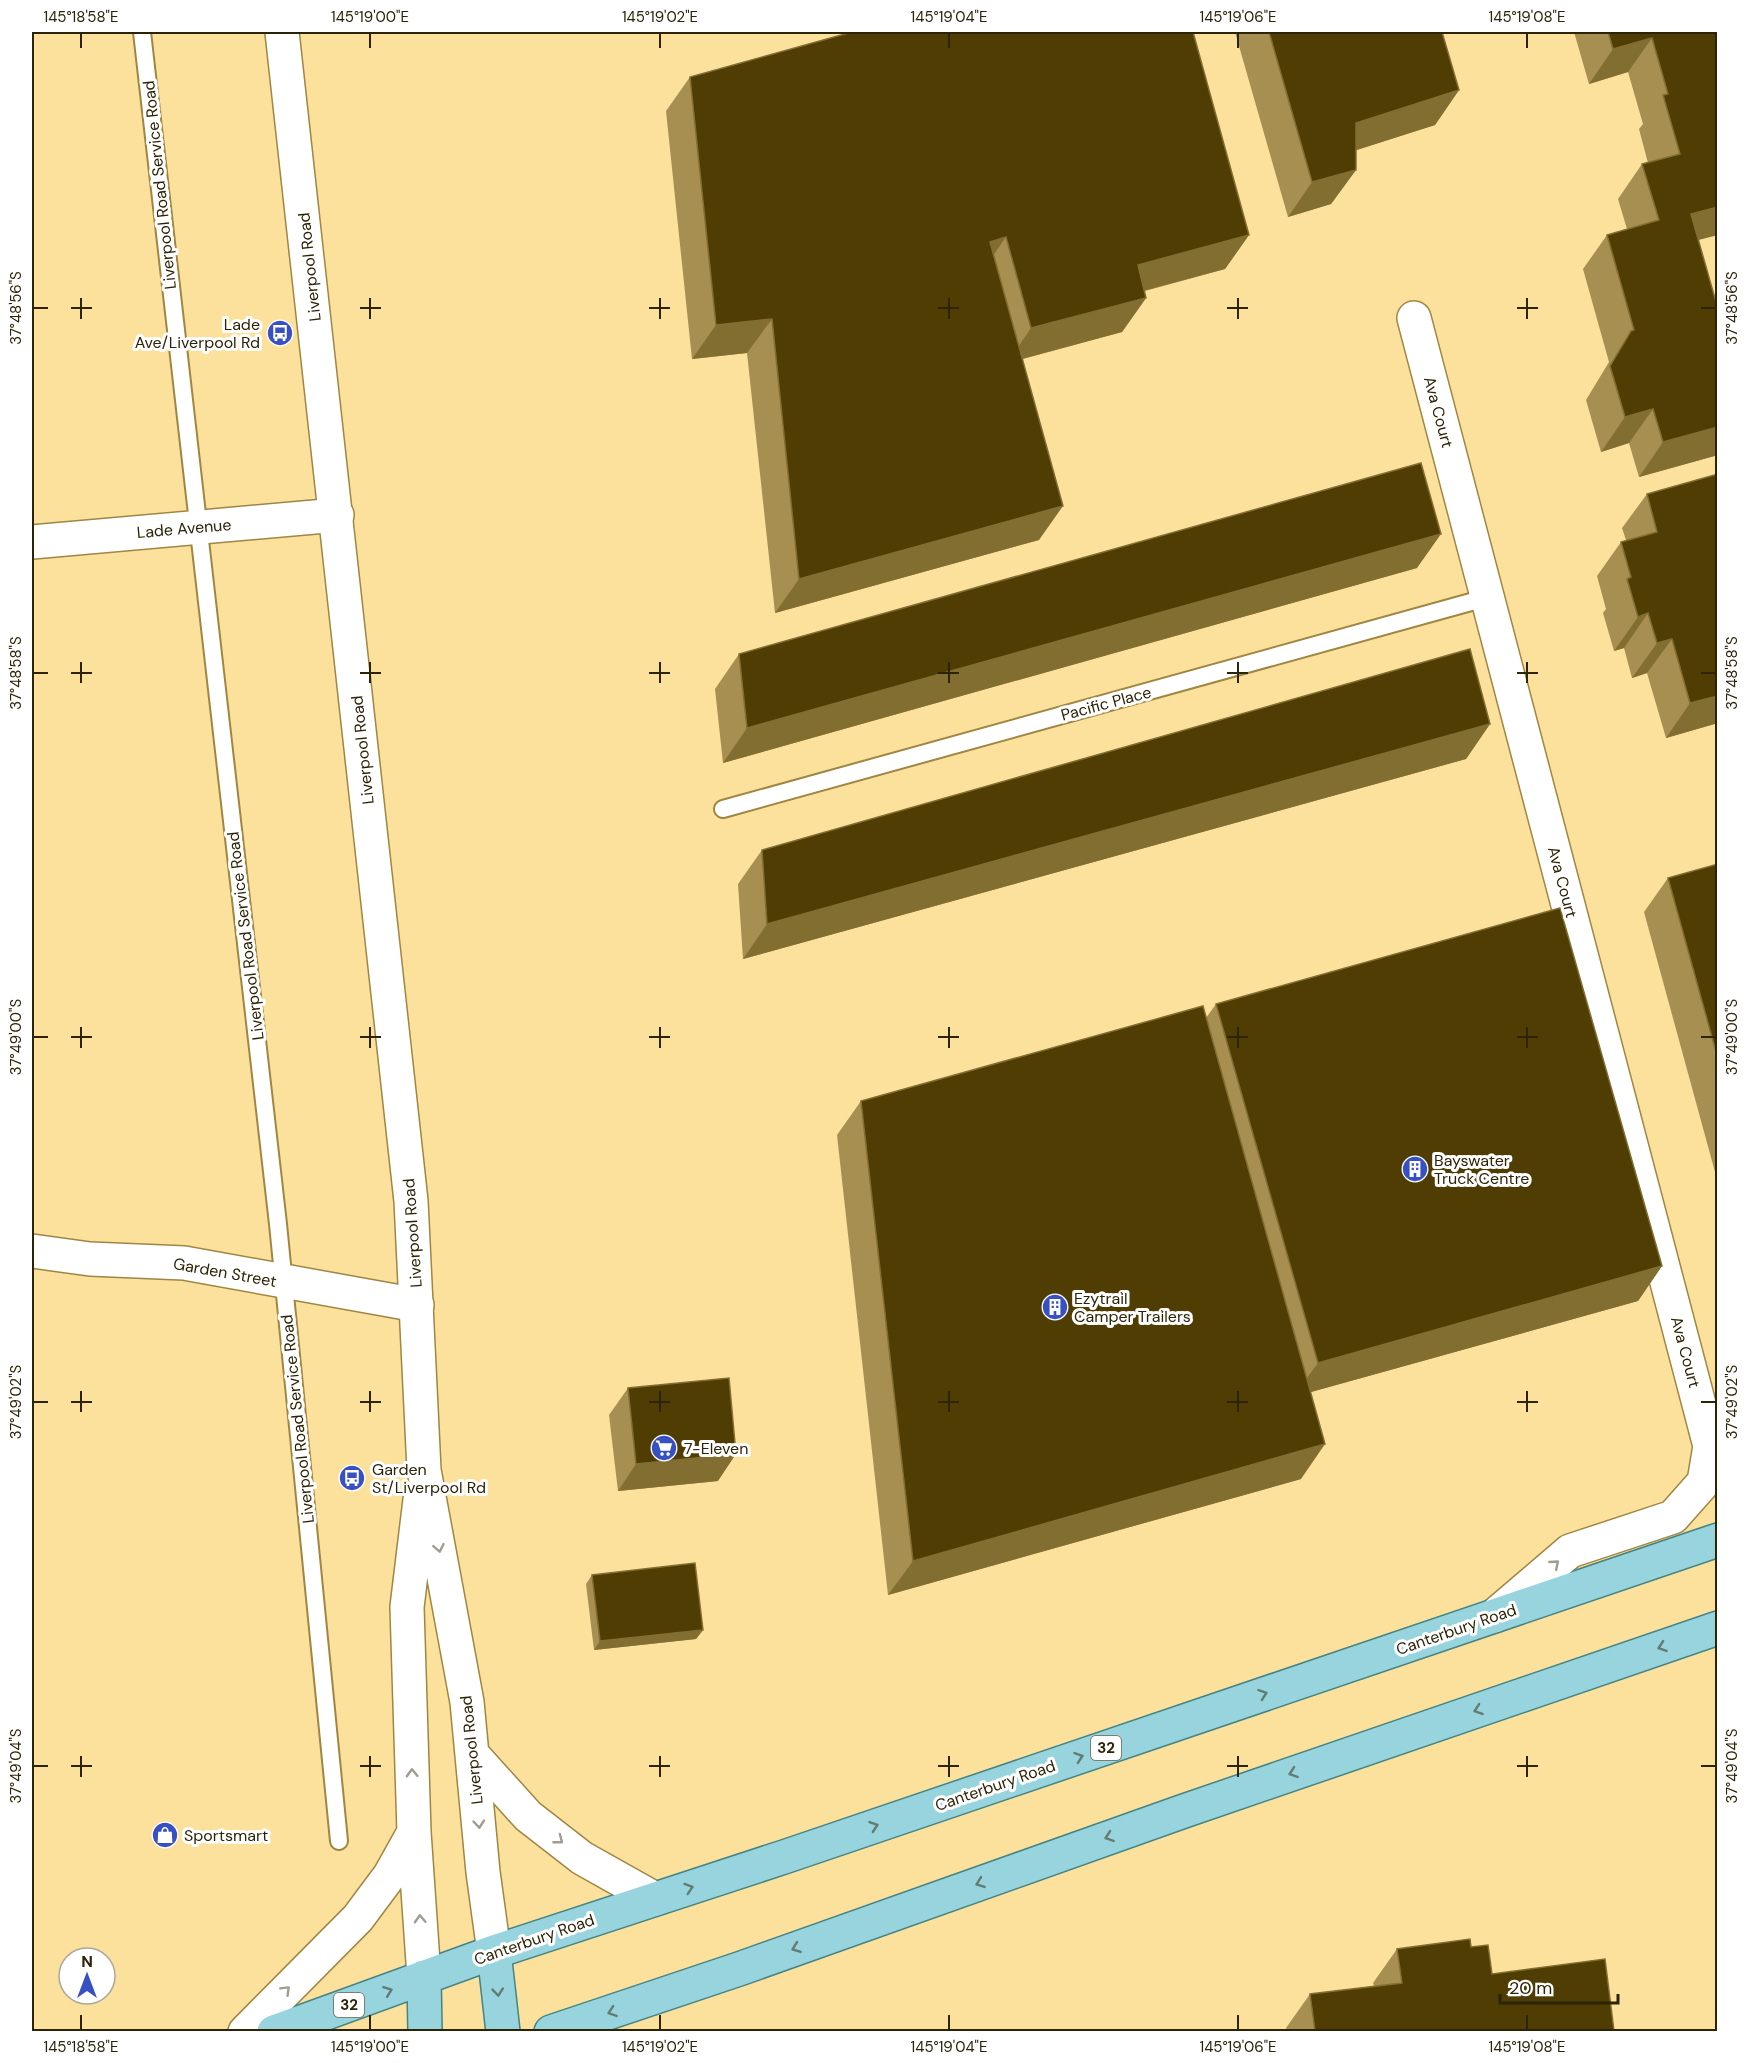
<svg xmlns="http://www.w3.org/2000/svg" width="1749" height="2063" font-family="'DM Sans',sans-serif">
<style>
.lines{fill:none;stroke-linecap:round;stroke-linejoin:round}
.lane-casing{stroke:#9f8643;stroke-width:20}
.street-casing{stroke:#9f8643;stroke-width:36}
.secondary-casing{stroke:#9f8643;stroke-width:36}
.primary-casing{stroke:#458484;stroke-width:36}
.lane{stroke:#fff;stroke-width:16}
.street{stroke:#fff;stroke-width:33}
.secondary{stroke:#fff;stroke-width:33}
.primary{stroke:#97d4dd;stroke-width:33}
.wall{fill:#a68f50}
.shaded-wall{fill:#836e32}
.building{fill:#4f3d04;stroke:#836e32;stroke-width:1.5}
.oneway{stroke:#a09c8f}
.oneway2{stroke:#627c72}
.ticks{fill:none;stroke:#2d2307;stroke-width:2}
.labels{text-anchor:middle;stroke-width:6;stroke-linejoin:round;paint-order:stroke}
.shield{fill:#fff;stroke:#6c6551;stroke-width:1.5}
.shield-label{font-size:15px;font-weight:bold;fill:#2d2307}
.street-label{font-size:16px;fill:#2d2307;stroke:#fff}
.poi-label{font-size:16px;fill:#2d2307;stroke:#fff;text-anchor:start}
.neatline{fill:none;stroke:#2d2307;stroke-width:2}
.ticks-label{font-size:15px;text-anchor:middle;fill:#2d2307}
</style>
<rect width="100%" height="100%" fill="#fce19c"/>
<g class="lines">
<g class="lane-casing">
<path id="lane" d="M142 32 278 1224 339 1841
M723 809 1489 597"/>
</g>
<g class="street-casing">
<path id="street" d="M1414 318 1710 1446 1704 1482 1673 1517 1570 1551 1494 1616
M32 542 337 515
M32 1251 90 1259 184 1263 417 1305"/>
</g>
<g class="secondary-casing">
<path id="secondary" d="M282 32 411 1201 424 1470 467 1702 483 1872 494 1952
M420 1500 407 1607 414 1832 424 1977
M473 1755 528 1816 582 1858 655 1899
M245 2032 358 1918 390 1875 414 1832"/>
</g>
<g class="primary-casing">
<path id="primary" d="M494 1952 503 2032
M424 1977 425 2032
M274 2032 494 1952 784 1857 1718 1540
M551 2032 739 1969 1184 1811 1718 1628"/>
</g>
<use href="#lane" class="lane"/>
<use href="#street" class="street"/>
<use href="#secondary" class="secondary"/>
<use href="#primary" class="primary"/>
</g>
<path class="wall" d="M1235 32H1442L1459 90 1435 125 1356 150V170L1331 204 1288 217Z
M1574 32H1718L1698 240 1718 455 1639 477 1629 443 1601 452 1586 400 1609 362 1583 269 1607 235 1627 229 1618 199 1642 164 1648 163 1639 129 1643 124 1628 72 1589 84Z
M690 77 1249 235 1225 269 1145 291 1146 298 1122 332 1023 359 1039 540 775 613 747 353 692 359 666 111Z
M1647 494 1718 723 1666 738 1647 673 1632 678 1624 648 1614 651 1603 613 1606 609 1597 576 1621 542 1626 540 1622 528Z
M1417 568 723 763 715 689 739 654Z
M1490 724 1466 759 743 959 738 884 762 850Z
M1718 864V1183L1644 912 1668 878Z
M1216 1004 1662 1266 1638 1301 1311 1392 1301 1479 888 1595 837 1135 861 1101 1206 1018Z
M628 1388 718 1481 618 1491 609 1415Z
M592 1575 703 1630 696 1639 594 1650 586 1584Z
M1471 1947 1492 1974 1614 2031H1287L1286 2028 1310 1994 1374 1986 1373 1983 1397 1949Z"/>
<path class="shaded-wall" d="M1652 38 1628 72 1589 84 1613 49Z
M1459 90 1435 125 1332 158 1356 123Z
M1356 170 1331 204 1288 217 1312 182Z
M1718 207V235L1667 248 1691 214Z
M1249 235 1225 269 1113 299 1138 265Z
M1006 237 982 272 990 242Z
M1146 298 1122 332 1007 363 1031 328Z
M772 319 747 353 692 359 716 325Z
M1653 409 1629 443 1601 452 1625 417Z
M1718 427V455L1639 477 1663 442Z
M1063 506 1039 540 775 613 799 579Z
M1441 534 1417 568 723 763 747 728Z
M1648 613 1624 648 1614 651 1638 617Z
M1672 639 1647 673 1632 678 1657 643Z
M1718 696V723L1666 738 1690 703Z
M1490 724 1466 759 743 959 767 924Z
M1662 1266 1638 1301 1293 1397 1318 1363Z
M1325 1444 1301 1479 888 1595 913 1561Z
M736 1454 718 1481 618 1491 636 1464Z
M703 1630 696 1639 594 1650 600 1641Z"/>
<path class="building" d="M852 32H1193L1249 235 1138 265 1146 298 1031 328 1006 237 990 242 1063 506 799 579 772 319 716 325 690 77Z
M1269 32H1442L1459 90 1356 123V170L1312 182Z
M1608 32H1718V207L1691 214 1718 309V427L1663 442 1653 409 1625 417 1610 366 1631 331 1634 330 1607 235 1659 220 1642 164 1680 154 1663 95 1668 94 1652 38 1613 49Z
M1421 463 1441 534 747 728 739 654Z
M1718 474V696L1690 703 1672 639 1657 643 1648 613 1638 617 1627 579 1631 577 1621 542 1657 532 1647 494Z
M1470 649 1490 724 767 924 762 850Z
M1718 864V1059L1668 878Z
M1560 908 1662 1266 1318 1363 1216 1004Z
M1203 1006 1325 1444 913 1561 861 1101Z
M729 1378 736 1454 636 1464 628 1388Z
M695 1563 703 1630 600 1641 592 1575Z
M1470 1939 1471 1947 1488 1945 1492 1974 1605 1959 1614 2031H1315L1310 1994 1402 1983 1397 1949Z"/>
<defs><path id="oneway-chevron" d="M-2-3.5L2.5 0L-2 3.5" fill="none" stroke-width="1.6" stroke-linecap="round" stroke-linejoin="round" transform="scale(1.5)"/></defs>
<g class="oneway">
<use href="#oneway-chevron" transform="translate(439 1548) rotate(79)"/>
<use href="#oneway-chevron" transform="translate(1555 1564) rotate(-41)"/>
<use href="#oneway-chevron" transform="translate(412 1773) rotate(-92)"/>
<use href="#oneway-chevron" transform="translate(479 1824) rotate(85)"/>
<use href="#oneway-chevron" transform="translate(559 1840) rotate(38)"/>
<use href="#oneway-chevron" transform="translate(420 1919) rotate(-93)"/>
<use href="#oneway-chevron" transform="translate(286 1990) rotate(-45)"/>
</g>
<g class="oneway2">
<use href="#oneway-chevron" transform="translate(1662 1647) rotate(161)"/>
<use href="#oneway-chevron" transform="translate(1263 1694) rotate(-19)"/>
<use href="#oneway-chevron" transform="translate(1478 1710) rotate(161)"/>
<use href="#oneway-chevron" transform="translate(1079 1757) rotate(-19)"/>
<use href="#oneway-chevron" transform="translate(1293 1773) rotate(161)"/>
<use href="#oneway-chevron" transform="translate(874 1826) rotate(-19)"/>
<use href="#oneway-chevron" transform="translate(1109 1837) rotate(161)"/>
<use href="#oneway-chevron" transform="translate(980 1883) rotate(160)"/>
<use href="#oneway-chevron" transform="translate(689 1888) rotate(-18)"/>
<use href="#oneway-chevron" transform="translate(796 1948) rotate(160)"/>
<use href="#oneway-chevron" transform="translate(388 1991) rotate(-21)"/>
<use href="#oneway-chevron" transform="translate(498 1992) rotate(84)"/>
<use href="#oneway-chevron" transform="translate(612 2012) rotate(161)"/>
</g>
<path class="ticks" d="M81 33V48M370 33V48M660 33V48M949 33V48M1238 33V48M1527 33V48M81 298V319M370 298V319M660 298V319M949 298V319M1238 298V319M1527 298V319M33 308H48M71 308H92M360 308H381M649 308H670M938 308H959M1227 308H1248M1517 308H1538M1701 308H1716M81 662V683M370 662V683M660 662V683M949 662V683M1238 662V683M1527 662V683M33 673H48M71 673H92M360 673H381M649 673H670M938 673H959M1227 673H1248M1517 673H1538M1701 673H1716M81 1027V1048M370 1027V1048M660 1027V1048M949 1027V1048M1238 1027V1048M1527 1027V1048M33 1037H48M71 1037H92M360 1037H381M649 1037H670M938 1037H959M1227 1037H1248M1517 1037H1538M1701 1037H1716M81 1391V1412M370 1391V1412M660 1391V1412M949 1391V1412M1238 1391V1412M1527 1391V1412M33 1402H48M71 1402H92M360 1402H381M649 1402H670M938 1402H959M1227 1402H1248M1517 1402H1538M1701 1402H1716M81 1756V1777M370 1756V1777M660 1756V1777M949 1756V1777M1238 1756V1777M1527 1756V1777M33 1766H48M71 1766H92M360 1766H381M649 1766H670M938 1766H959M1227 1766H1248M1517 1766H1538M1701 1766H1716M81 2015V2030M370 2015V2030M660 2015V2030M949 2015V2030M1238 2015V2030M1527 2015V2030"/>
<defs>
<g id="bus-disc" transform="scale(1.35)"><circle r="9.5" fill="#3751c2" stroke="#fff"/><path d="M-5-6H5V4H4V6H2V4H-2V6H-4V4H-5ZM-3.5-4V0h7V-4ZM-3.5 1.2v1.5H-2V1.2ZM2 1.2v1.5H3.5V1.2Z" fill="#fff"/></g>
<g id="building-disc" transform="scale(1.35)"><circle r="9.5" fill="#3751c2" stroke="#fff"/><path d="M-4-6H4V6H1V3H-1V6H-4ZM-2.5-4.3h1.7v1.8h-1.7ZM.8-4.3h1.7v1.8H.8ZM-2.5-1h1.7V.8h-1.7ZM.8-1h1.7V.8H.8Z" fill="#fff"/></g>
<g id="supermarket-disc" transform="scale(1.35)"><circle r="9.5" fill="#3751c2" stroke="#fff"/><path d="M-6-5.5h2.5l.6 2H6L4.5 2H-2.5L-4.4-4H-6ZM-1.5 3.2a1.3 1.3 0 1 0 .1 0ZM3 3.2a1.3 1.3 0 1 0 .1 0Z" fill="#fff"/></g>
<g id="shop-disc" transform="scale(1.35)"><circle r="9.5" fill="#3751c2" stroke="#fff"/><path d="M-5-2.5h2.3a2.7 3.5 0 0 1 5.4 0H5L5.5 6h-11ZM-1.5-2.5h3a1.5 2.3 0 0 0-3 0Z" fill="#fff"/></g>
</defs>
<g fill-rule="evenodd">
<use href="#bus-disc" x="280" y="333"/>
<use href="#building-disc" x="1415" y="1169"/>
<use href="#building-disc" x="1055" y="1307"/>
<use href="#supermarket-disc" x="664" y="1448"/>
<use href="#bus-disc" x="352" y="1478"/>
<use href="#shop-disc" x="165" y="1835"/>
</g>
<g class="labels">
<g class="shield">
<rect x="1091" y="1736" width="30" height="24" rx="4.5"/>
<rect x="334" y="1993" width="30" height="24" rx="4.5"/>
</g>
<g class="shield-label">
<text x="1106" y="1753">32</text>
<text x="349" y="2010">32</text>
</g>
<g class="street-label">
<text transform="translate(159 185) rotate(-96)" y="6">Liverpool Road Service Road</text>
<text transform="translate(309 267) rotate(-96)" y="6">Liverpool Road</text>
<text transform="translate(1439 412) rotate(75)" y="6">Ava Court</text>
<text transform="translate(184 528) rotate(-5)" y="6">Lade Avenue</text>
<text transform="translate(1106 703) rotate(-15)" y="6">Pacific Place</text>
<text transform="translate(362 750) rotate(-96)" y="6">Liverpool Road</text>
<text transform="translate(1563 882) rotate(75)" y="6">Ava Court</text>
<text transform="translate(245 936) rotate(-97)" y="6">Liverpool Road Service Road</text>
<text transform="translate(412 1233) rotate(-94)" y="6">Liverpool Road</text>
<text transform="translate(225 1272) rotate(10)" y="6">Garden Street</text>
<text transform="translate(1686 1352) rotate(75)" y="6">Ava Court</text>
<text transform="translate(297 1419) rotate(-96)" y="6">Liverpool Road Service Road</text>
<text transform="translate(1456 1629) rotate(-19)" y="6">Canterbury Road</text>
<text transform="translate(471 1750) rotate(-96)" y="6">Liverpool Road</text>
<text transform="translate(995 1785) rotate(-19)" y="6">Canterbury Road</text>
<text transform="translate(534 1939) rotate(-19)" y="6">Canterbury Road</text>
</g>
<g class="poi-label">
<text x="260" y="330" text-anchor="end">Lade<tspan x="260" dy="18">Ave/Liverpool Rd</tspan></text>
<text x="1434" y="1166">Bayswater<tspan x="1434" dy="18">Truck Centre</tspan></text>
<text x="1074" y="1304">Ezytrail<tspan x="1074" dy="18">Camper Trailers</tspan></text>
<text x="684" y="1454">7-Eleven</text>
<text x="372" y="1475">Garden<tspan x="372" dy="18">St/Liverpool Rd</tspan></text>
<text x="184" y="1841">Sportsmart</text>
</g>
</g>
<rect width="1749" height="2063" fill="none" stroke="#ffffff" stroke-width="66"/>
<g transform="translate(87 1976)"><circle r="28" fill="#ffffff" stroke="#aba79c" stroke-width="1.5"/>
<path d="M0-4.5L10 22L0 15L-10 22Z" fill="#3751c2"/>
<text y="-9" font-size="16" font-weight="bold" text-anchor="middle" fill="#2d2307">N</text>
</g>
<path d="M1500 1994v9h118v-9" fill="none" stroke="#2d2307" stroke-width="3"/>
<text x="1509" y="1994" font-size="18" fill="#2d2307" stroke="#ffffff" stroke-width="4.5" paint-order="stroke">20 m</text>
<rect x="33" y="33" width="1683" height="1997" class="neatline"/>
<g class="ticks-label">
<text x="81" y="22">145°18'58"E</text>
<text x="370" y="22">145°19'00"E</text>
<text x="660" y="22">145°19'02"E</text>
<text x="949" y="22">145°19'04"E</text>
<text x="1238" y="22">145°19'06"E</text>
<text x="1527" y="22">145°19'08"E</text>
<text transform="translate(16 308) rotate(-90)" y="5">37°48'56"S</text>
<text transform="translate(1732 308) rotate(-90)" y="5">37°48'56"S</text>
<text transform="translate(16 673) rotate(-90)" y="5">37°48'58"S</text>
<text transform="translate(1732 673) rotate(-90)" y="5">37°48'58"S</text>
<text transform="translate(16 1037) rotate(-90)" y="5">37°49'00"S</text>
<text transform="translate(1732 1037) rotate(-90)" y="5">37°49'00"S</text>
<text transform="translate(16 1402) rotate(-90)" y="5">37°49'02"S</text>
<text transform="translate(1732 1402) rotate(-90)" y="5">37°49'02"S</text>
<text transform="translate(16 1766) rotate(-90)" y="5">37°49'04"S</text>
<text transform="translate(1732 1766) rotate(-90)" y="5">37°49'04"S</text>
<text x="81" y="2052">145°18'58"E</text>
<text x="370" y="2052">145°19'00"E</text>
<text x="660" y="2052">145°19'02"E</text>
<text x="949" y="2052">145°19'04"E</text>
<text x="1238" y="2052">145°19'06"E</text>
<text x="1527" y="2052">145°19'08"E</text>
</g>
</svg>
